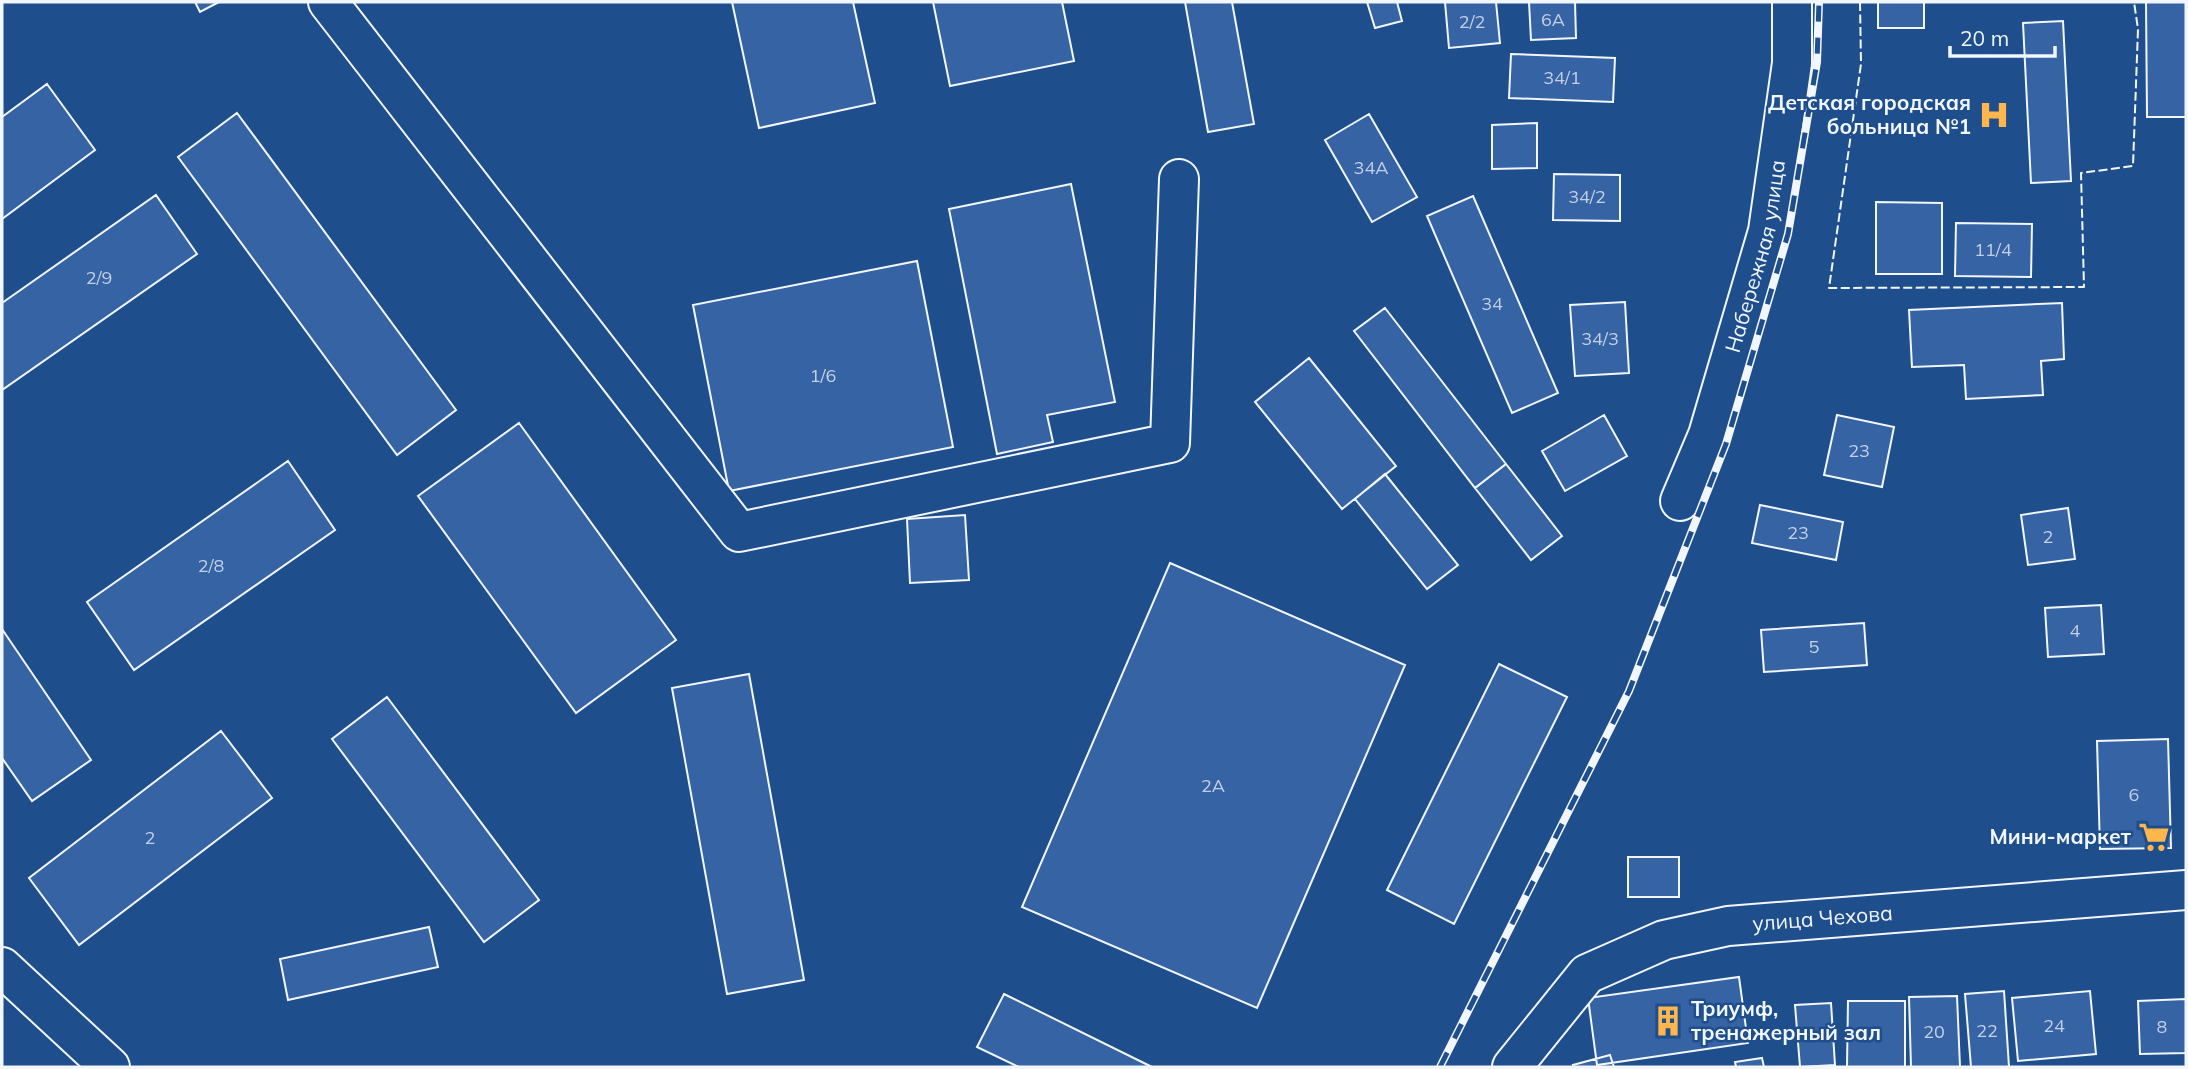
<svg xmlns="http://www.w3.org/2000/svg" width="2188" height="1069" font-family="Mulish,sans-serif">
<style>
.building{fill:#3563a3;stroke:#f2f6ff;stroke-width:2}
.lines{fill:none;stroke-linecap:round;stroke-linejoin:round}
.minor-casing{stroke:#f2f6ff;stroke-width:42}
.minor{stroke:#1f4e8c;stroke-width:38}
.rail-casing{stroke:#f2f6ff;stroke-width:8}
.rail{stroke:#1f4e8c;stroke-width:5;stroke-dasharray:16;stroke-linecap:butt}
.fence{stroke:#f2f6ff;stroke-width:2;stroke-dasharray:9 3.5;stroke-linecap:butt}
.labels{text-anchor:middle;stroke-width:5;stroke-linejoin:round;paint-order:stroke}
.number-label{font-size:18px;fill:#c3d1e8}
.poi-label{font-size:21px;font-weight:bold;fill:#f2f6ff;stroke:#1f4e8c;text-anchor:end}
.street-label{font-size:21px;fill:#f2f6ff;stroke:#1f4e8c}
</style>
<rect width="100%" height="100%" fill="#1f4e8c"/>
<path class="building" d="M195 2H219L200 12Z
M732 2H853L875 103 759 128Z
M933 2H1062L1074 61 950 86Z
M1185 2H1232L1254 124 1208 132Z
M1367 2H1397L1402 21 1375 28Z
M1445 2H1496L1500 43 1449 48Z
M1529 2H1575L1576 38 1531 40Z
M1878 2H1924V28H1878Z
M2146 2H2186V117H2147Z
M2063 21 2071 181 2031 183 2023 23Z
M1511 54 1615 58 1613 102 1509 98Z
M47 84 95 150 2 219V117Z
M237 113 456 410 397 455 178 157Z
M1369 114 1417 197 1372 222 1325 140Z
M1537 123V168L1492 169V125Z
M1554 174 1620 175V221L1553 220Z
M1071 184 1115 402 1047 415 1053 442 997 454 949 209Z
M156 195 197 254 2 390V303Z
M1473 196 1558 393 1512 413 1427 216Z
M1876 202 1942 203V274H1876Z
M1956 223 2032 224 2031 277 1955 276Z
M917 261 953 447 729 491 693 305Z
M1625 302 1629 373 1575 376 1570 305Z
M2062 303 2064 359 2041 361 2043 395 1966 399 1964 365 1912 367 1909 310Z
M1385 308 1506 464 1475 488 1354 331Z
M1309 358 1396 466 1342 509 1255 402Z
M1604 415 1627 456 1565 491 1542 451Z
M1837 415 1894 427 1882 487 1824 475Z
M519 423 676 640 576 713 418 496Z
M288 461 335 530 134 670 87 602Z
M1506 464 1562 536 1531 560 1475 488Z
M1385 474 1458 565 1427 589 1355 499Z
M1760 505 1843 522 1836 560 1752 543Z
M2068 508 2075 559 2028 565 2021 515Z
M965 515 969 580 910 583 907 519Z
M1170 563 1405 665 1257 1008 1022 907Z
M2101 605 2104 654 2048 657 2045 608Z
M1864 623 1867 665 1764 672 1761 630Z
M2 629 91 760 32 801 2 758Z
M1499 664 1567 697 1454 924 1387 890Z
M749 674 804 980 727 994 672 688Z
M387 697 539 900 484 942 332 739Z
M221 731 272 798 79 945 29 878Z
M2168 739 2171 848 2100 849 2097 741Z
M1628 857H1679V897H1628Z
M429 927 438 967 288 1000 280 959Z
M1739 977 1748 1043 1597 1065 1588 998Z
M2004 991 2009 1067H1971L1965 994Z
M2090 991 2096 1054 2018 1061 2012 998Z
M1004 994 1152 1067H1019L977 1047Z
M1957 996 1960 1067H1911L1909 997Z
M2186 999V1053L2140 1054 2138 1001Z
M1848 1001H1905V1067H1847Z
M1831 1003 1835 1065 1800 1067 1795 1005Z
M1610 1055 1614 1067H1574L1573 1065Z
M1762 1058 1764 1067H1736L1735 1062Z"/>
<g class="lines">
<g class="minor-casing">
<g id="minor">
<path d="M328 2 739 532 1170 443 1179 179"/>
<path id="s1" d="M1680 501 1708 435 1768 231 1792 63V2"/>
<path d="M2 967 110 1067"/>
<path id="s2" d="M1512 1067 1587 974 1664 940 1728 926 2186 890"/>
</g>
</g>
<use href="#minor" class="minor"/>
<g class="rail-casing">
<path id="rail" d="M1440 1067 1629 691 1726 444 1788 234 1817 62 1819 2"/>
</g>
<use href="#rail" class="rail"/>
<path class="fence" d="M1860 2 1861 64 1829 288 2084 287 2081 173 2133 166 2138 29 2134 2"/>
</g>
<defs>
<g id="hospital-bare" transform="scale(2.415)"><path d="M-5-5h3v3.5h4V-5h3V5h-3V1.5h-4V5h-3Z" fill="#ffb74d" stroke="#1f4e8c" stroke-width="2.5" paint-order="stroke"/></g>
<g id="supermarket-bare" transform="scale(2.415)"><path d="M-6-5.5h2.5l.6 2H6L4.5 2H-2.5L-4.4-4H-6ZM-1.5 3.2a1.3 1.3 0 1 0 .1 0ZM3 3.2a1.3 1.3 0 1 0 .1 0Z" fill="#ffb74d" stroke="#1f4e8c" stroke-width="2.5" paint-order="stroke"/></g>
<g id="building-bare" transform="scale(2.415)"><path d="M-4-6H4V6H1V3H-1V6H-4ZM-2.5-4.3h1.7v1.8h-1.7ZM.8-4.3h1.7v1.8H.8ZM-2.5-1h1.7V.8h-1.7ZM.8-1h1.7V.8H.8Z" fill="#ffb74d" stroke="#1f4e8c" stroke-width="2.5" paint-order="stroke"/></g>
</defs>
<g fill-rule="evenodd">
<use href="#hospital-bare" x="1994" y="115"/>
<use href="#supermarket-bare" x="2154" y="837"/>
<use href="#building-bare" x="1668" y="1021"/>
</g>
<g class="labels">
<g class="number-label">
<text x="1553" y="26">6А</text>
<text x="1472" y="28">2/2</text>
<text x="1562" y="84">34/1</text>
<text x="1371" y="174">34А</text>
<text x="1587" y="203">34/2</text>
<text x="1993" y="256">11/4</text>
<text x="99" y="284">2/9</text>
<text x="1492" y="310">34</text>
<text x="1600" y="345">34/3</text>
<text x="823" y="382">1/6</text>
<text x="1859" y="457">23</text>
<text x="1798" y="539">23</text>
<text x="2048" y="543">2</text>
<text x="211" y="572">2/8</text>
<text x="2075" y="637">4</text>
<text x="1814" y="653">5</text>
<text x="1213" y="792">2А</text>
<text x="2134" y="801">6</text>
<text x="150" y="844">2</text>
<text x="2054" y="1032">24</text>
<text x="2162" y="1033">8</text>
<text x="1987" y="1037">22</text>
<text x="1934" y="1038">20</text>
</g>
<g class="poi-label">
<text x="1971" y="110">Детская городская<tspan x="1971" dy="24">больница №1</tspan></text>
<text x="2131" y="844">Мини-маркет</text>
<text x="1691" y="1016" text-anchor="start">Триумф,<tspan x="1691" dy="24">тренажерный зал</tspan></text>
</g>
<g class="street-label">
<text dy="7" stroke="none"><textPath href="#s1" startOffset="257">Набережная улица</textPath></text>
<text dy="7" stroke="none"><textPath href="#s2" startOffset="364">улица Чехова</textPath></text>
</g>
</g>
<rect width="2188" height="1069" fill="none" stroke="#f2f6ff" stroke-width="7"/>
<path d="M1950 46v10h105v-10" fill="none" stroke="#f2f6ff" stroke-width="3.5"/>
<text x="1960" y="46" font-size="21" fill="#f2f6ff" stroke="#1f4e8c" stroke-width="5" paint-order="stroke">20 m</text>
</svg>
